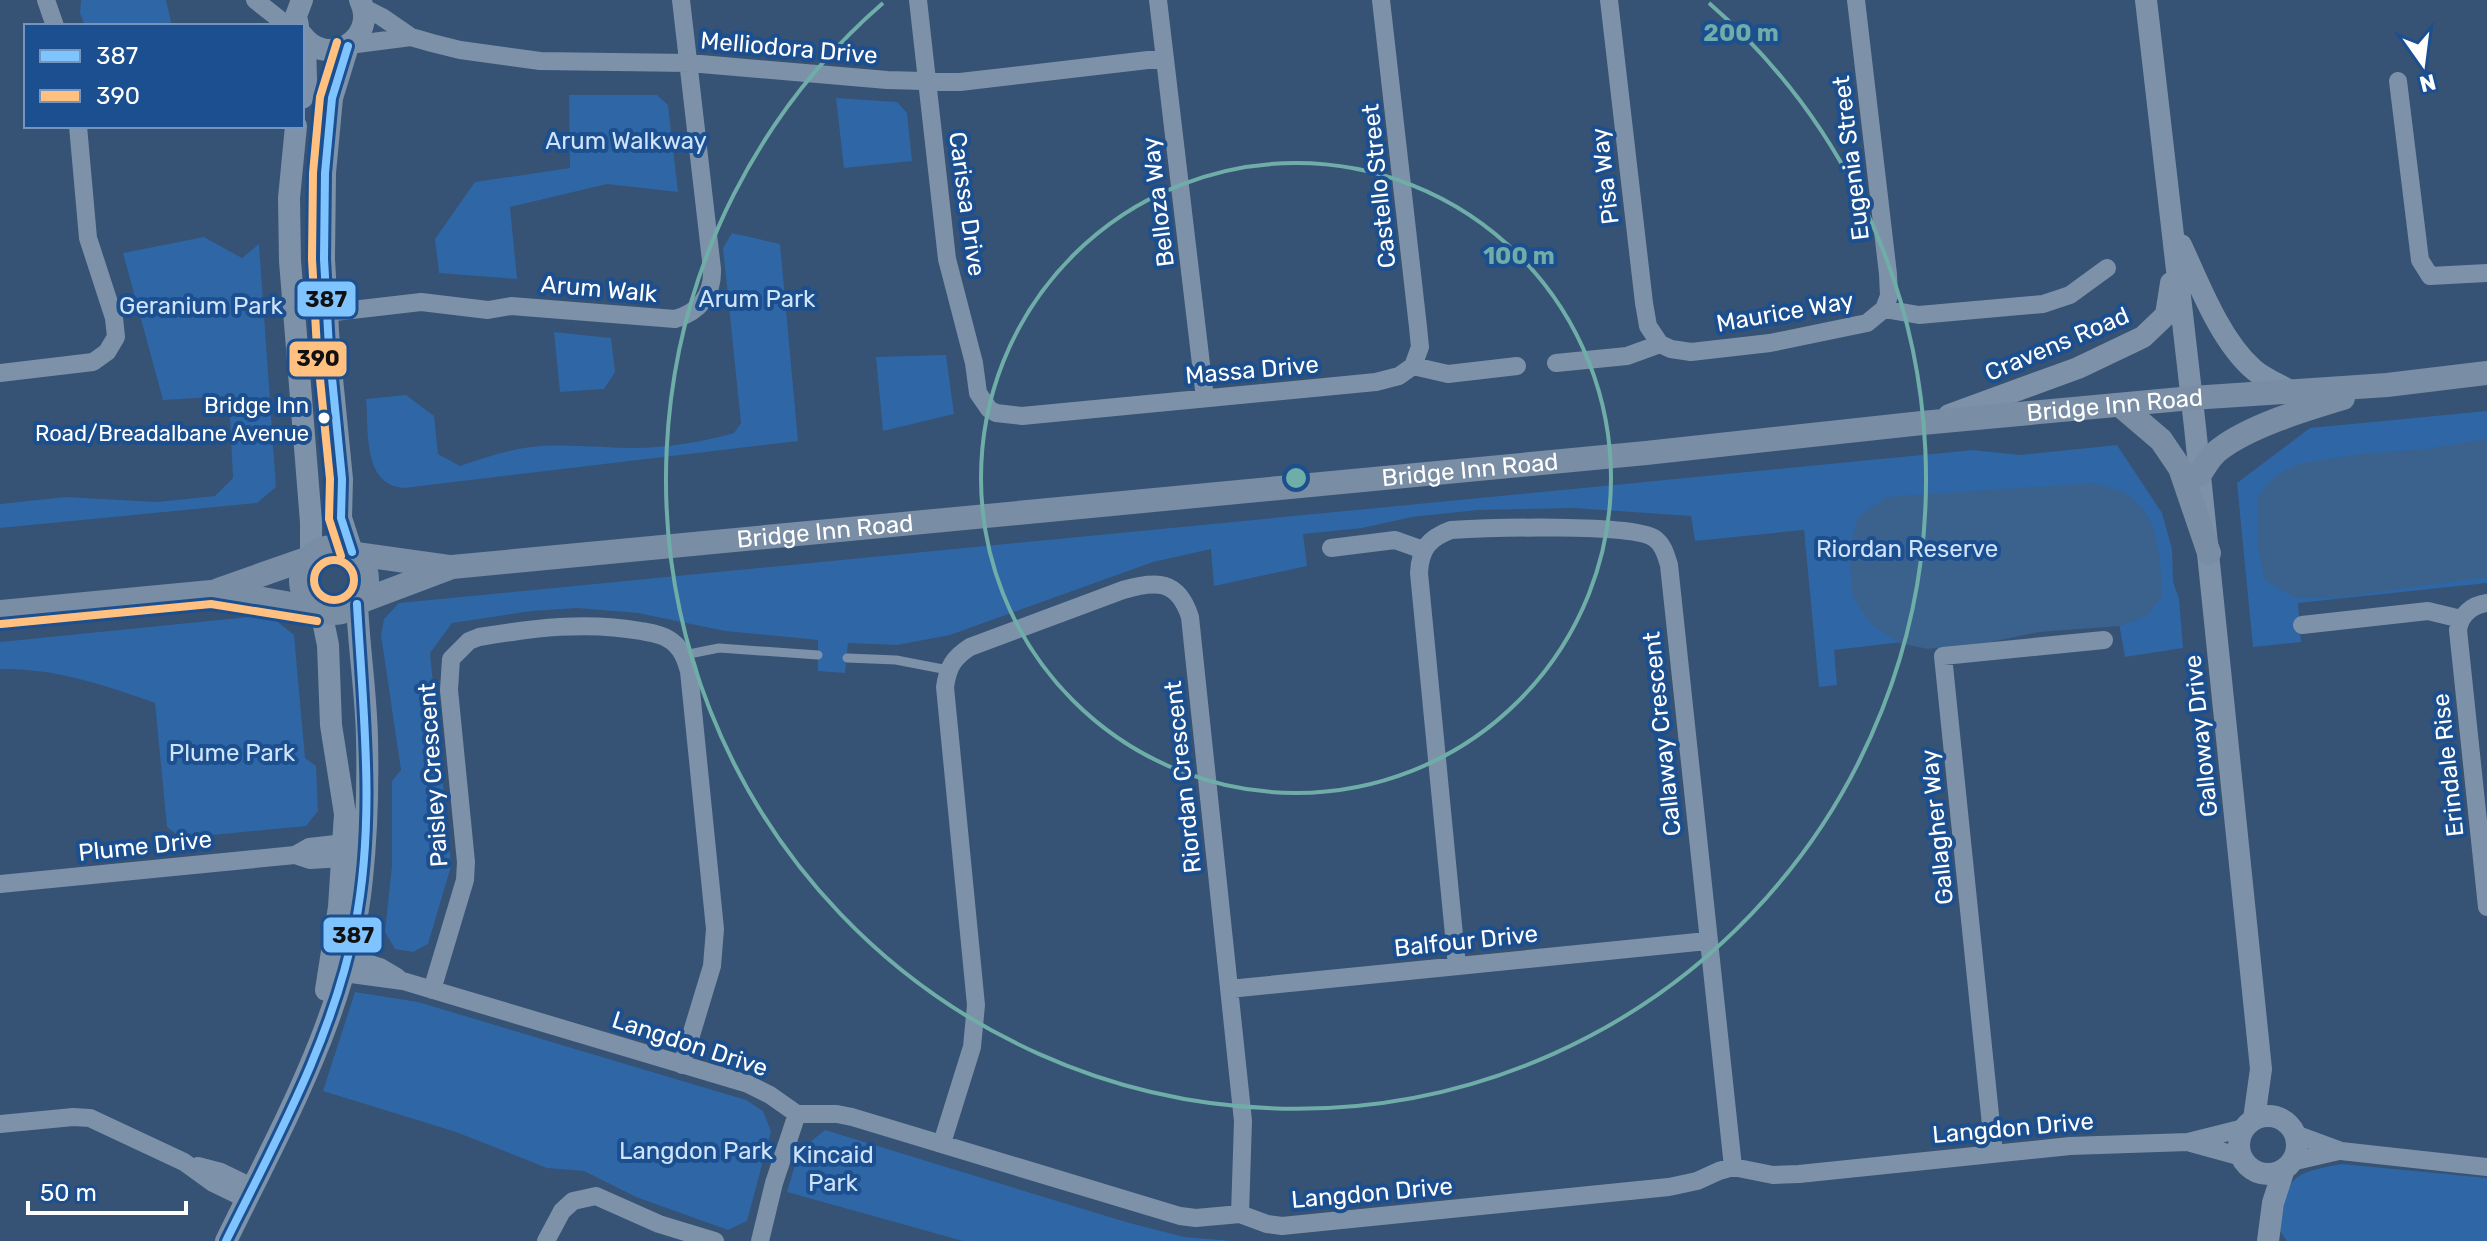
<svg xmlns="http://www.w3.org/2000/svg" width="2487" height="1241" font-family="Rubik,sans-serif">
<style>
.green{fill:#2f66a5}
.water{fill:#3b618d}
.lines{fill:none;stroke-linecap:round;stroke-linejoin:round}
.service{stroke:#7d92a8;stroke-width:9}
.minor{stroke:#7d92a8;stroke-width:18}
.tertiary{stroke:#7d92a8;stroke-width:22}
.secondary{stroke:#798da4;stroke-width:24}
.bus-1-casing{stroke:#1b4f8f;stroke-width:14}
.bus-2-casing{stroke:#1b4f8f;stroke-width:14}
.bus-1{stroke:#80c4ff;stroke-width:8}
.bus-2{stroke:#ffc080;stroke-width:8}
.ring{fill:none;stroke:#6fada8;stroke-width:4}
.bus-dot{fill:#fff;stroke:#1b4f8f;stroke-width:3}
.labels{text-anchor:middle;stroke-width:8;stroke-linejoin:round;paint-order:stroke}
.bus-label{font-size:22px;fill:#fff;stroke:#1b4f8f;text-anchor:end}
.street-label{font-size:24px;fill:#fff;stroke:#1b4f8f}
.park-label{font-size:24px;fill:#cfe3fa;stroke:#1b4f8f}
.centre{fill:#6fada8;stroke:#1b4f8f;stroke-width:4}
.ring-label{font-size:24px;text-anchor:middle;font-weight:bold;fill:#6fada8;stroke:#1b4f8f;stroke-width:8;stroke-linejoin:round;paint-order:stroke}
.line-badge{stroke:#1b4f8f;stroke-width:3}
.pale-badge-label{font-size:22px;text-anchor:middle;font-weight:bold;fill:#111}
</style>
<rect width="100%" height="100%" fill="#365274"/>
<path class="green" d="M81 0H166L172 26H85L80 13Z
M569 95H657L668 105 678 192 607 184 510 207 517 279 439 273 435 239 475 182 570 168Z
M836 98 897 102 907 113 912 161 844 168Z
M732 233 780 244 798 441 404 488C362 485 369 430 366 399L406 395 434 416 438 454 460 466C483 458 507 450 531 447 567 443 601 448 637 448 670 447 702 442 734 433L741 423 723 248Z
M204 237 242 258 259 244 276 487 257 503 0 528V504L66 497 156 502 215 496 233 478 229 396 163 400 123 253Z
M554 332 611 338 615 372 604 389 560 392Z
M946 355 954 414 883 431 876 357Z
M2487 411V583L2298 603 2301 642 2253 647 2237 483 2310 428Z
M2117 445 2162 513 2172 549 2173 582 2179 599 2183 648 2125 657 2118 617 1834 650 1837 685 1819 687 1804 530 1695 541 1691 516 1573 508 1478 510 1412 517 1362 528 1303 534 1307 566 1214 586 1211 549 1153 562 950 635 897 645 848 643 845 673 818 671V640L725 631 638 613 577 608 531 611 452 623 430 653 451 866 428 944 413 952 395 949 385 932 392 865V781L401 770 381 635 384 619 399 603 1973 450 2020 455Z
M269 615 294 635 305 758 316 766 318 811 306 826 181 838 167 827 155 703C105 685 54 668 0 669V642Z
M355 992 418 1002 746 1100 763 1111 771 1131 747 1221 728 1230 636 1197 584 1171 547 1168 456 1132 323 1091Z
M825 1130 1126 1222 1184 1237 1233 1241H963L787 1192 799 1151Z
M2342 1164 2487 1178V1241H2287L2280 1231C2288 1177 2287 1174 2342 1164Z"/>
<path class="water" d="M2487 439V577L2333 598 2294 597 2265 580 2257 544V498L2276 475 2302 463 2362 454 2427 449Z
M2093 483C2104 487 2120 489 2129 496 2161 519 2160 560 2162 596L2147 616 2120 626 2039 632 1991 642 1928 649 1899 643 1870 624 1853 597 1849 551 1858 517 1887 497Z"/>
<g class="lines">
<path class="service" d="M684 655 719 648 818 655
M847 658 896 660 948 670"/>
<path class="minor" d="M46 0 55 26
M255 0 288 26
M918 0 947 259 974 363 978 393 989 409 996 413 1022 416 1376 382 1399 376 1413 366 1448 374 1517 366
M1158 0 1205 398
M1381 0 1418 327 1420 347 1413 366
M1609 0 1644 303 1648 326 1660 344
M1856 0 1888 274 1889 296 1884 309
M364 8 382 17 411 37 432 43 460 50 540 61 689 63 887 80 960 82 1165 58
M349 45 411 37
M2398 81 2420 260 2430 276 2487 273
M326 313 421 302 488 310 511 306 675 319C700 312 713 294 712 269L681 0
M1556 363 1627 356 1660 344 1671 349 1691 352 1770 343 1867 323 1884 309 1919 315 2043 304 2070 295 2107 268
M0 373 93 362 107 352 116 337 114 318 88 238 78 126
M1331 548 1395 540 1423 550
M2487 603C2472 605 2460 615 2458 630L2487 907
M2302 625 2428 611 2461 619
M295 855 309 847 345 843
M0 884 295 855 310 860 343 858
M348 957 380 967 397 977
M1457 966 1419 573C1420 549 1429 538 1451 530 1485 528 1631 523 1654 538 1663 544 1666 555 1669 565L1733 1167
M344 973 403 981 748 1084 770 1095 797 1114H837L852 1117 1180 1216 1196 1218 1240 1214 1267 1224 1282 1226 1669 1187 1697 1181 1719 1171 1733 1167 1773 1175 1799 1174 2070 1146 2188 1142 2244 1128
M1229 989 1707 941
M432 990 465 880 466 862 449 690 451 659 469 641 479 637C534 628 586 621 641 631 652 633 666 635 675 644 683 651 686 661 689 671L715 929 712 966 682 1065
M0 1124 73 1117 90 1118 184 1162 213 1183 246 1199
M2295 1134 2341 1151 2487 1167
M942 1143 972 1047 976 1005 945 687C948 667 953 658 970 647L1123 590C1157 580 1178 580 1190 617L1243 1121 1240 1214
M2191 1143 2242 1157
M1994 1154 1943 656 2104 640
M2291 1162 2339 1151
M198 1166 221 1172 252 1187
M546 1241 562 1211 573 1201 596 1196 659 1224 715 1241
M760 1241 774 1183 797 1114"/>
<path class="tertiary" d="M2146 0 2195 427 2261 1069 2254 1119
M298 26 296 16 302 0
M302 35C327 70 379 38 360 0
M348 46 332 98 325 173 324 259 329 348 342 479 341 518 352 552
M302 98 306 80 305 40
M296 126 289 198 290 261 311 522V556
M2181 245C2199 284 2220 340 2253 369 2263 378 2278 384 2290 391
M1949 415 2078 368 2143 337 2166 315 2171 283
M321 611 328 645 331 725 345 814 339 907 326 990
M2239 1145a29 29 0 1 1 58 0a29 29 0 1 1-58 0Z
M226 1241C282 1126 350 1007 362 878 367 831 368 784 367 738 366 693 359 649 357 604
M2268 1241 2273 1203 2284 1169"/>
<g class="secondary">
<path d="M2120 405 2161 440 2180 468 2209 553"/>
<path d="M2200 474C2206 465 2211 455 2220 449 2250 426 2306 409 2343 398"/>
<circle cx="334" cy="580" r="33"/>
<path d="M356 554 449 567"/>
<path d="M218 590 309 558"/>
<path id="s1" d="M359 602 452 567 1646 453 1922 423 2192 398 2387 385 2487 373"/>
<path d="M0 612 211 592 241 595 319 609"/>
</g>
<g class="bus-1-casing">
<path id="bus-1" d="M348 46 332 98 325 173 324 259 329 348 342 479 341 518 352 552
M226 1241C276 1140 333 1038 355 926 376 819 363 712 357 604"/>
</g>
<g class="bus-2-casing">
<path id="bus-2" d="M337 42 320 97 313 173 312 259 317 349 330 479 329 519 341 556
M314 580a20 20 0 1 1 40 0a20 20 0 1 1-40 0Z
M1 624 211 604 317 621"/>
</g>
<use href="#bus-1" class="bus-1"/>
<use href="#bus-2" class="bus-2"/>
</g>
<g class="ring">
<circle cx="1296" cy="478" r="315"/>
<path d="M1709 3A630 630 0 1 1 883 3"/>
</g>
<circle class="bus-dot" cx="324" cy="418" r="7"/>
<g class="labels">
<g class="bus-label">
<text x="309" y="413">Bridge Inn<tspan x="309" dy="28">Road/Breadalbane Avenue</tspan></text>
</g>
<g class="street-label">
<text transform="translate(789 48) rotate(5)" y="8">Melliodora Drive</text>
<text transform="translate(1851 158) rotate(-97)" y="8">Eugenia Street</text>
<text transform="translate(1605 176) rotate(-97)" y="8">Pisa Way</text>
<text transform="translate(1379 186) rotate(-96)" y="8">Castello Street</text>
<text transform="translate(1158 202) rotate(-97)" y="8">Belloza Way</text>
<text transform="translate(967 204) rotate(82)" y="8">Carissa Drive</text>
<text transform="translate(599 289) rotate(5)" y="8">Arum Walk</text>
<text transform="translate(1785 312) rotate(-10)" y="8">Maurice Way</text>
<text transform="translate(2057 344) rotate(-23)" y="8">Cravens Road</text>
<text transform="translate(1252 370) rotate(-5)" y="8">Massa Drive</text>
<text dy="8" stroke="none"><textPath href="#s1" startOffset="1770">Bridge Inn Road</textPath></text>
<text dy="8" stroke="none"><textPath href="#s1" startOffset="1122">Bridge Inn Road</textPath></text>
<text dy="8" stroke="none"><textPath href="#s1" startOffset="474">Bridge Inn Road</textPath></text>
<text transform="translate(1662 734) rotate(-96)" y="8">Callaway Crescent</text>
<text transform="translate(2201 736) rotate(-96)" y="8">Galloway Drive</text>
<text transform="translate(2448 765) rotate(-96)" y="8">Erindale Rise</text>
<text transform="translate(433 775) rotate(-94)" y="8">Paisley Crescent</text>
<text transform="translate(1183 777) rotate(-96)" y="8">Riordan Crescent</text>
<text transform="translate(1937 827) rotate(-96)" y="8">Gallagher Way</text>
<text transform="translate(145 846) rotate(-6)" y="8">Plume Drive</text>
<text transform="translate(1466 941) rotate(-6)" y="8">Balfour Drive</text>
<text transform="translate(690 1044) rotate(18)" y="8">Langdon Drive</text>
<text transform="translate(2013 1128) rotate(-5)" y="8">Langdon Drive</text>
<text transform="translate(1372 1193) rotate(-5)" y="8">Langdon Drive</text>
</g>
<g class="park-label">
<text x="626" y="149">Arum Walkway</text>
<text x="757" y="307">Arum Park</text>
<text x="201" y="314">Geranium Park</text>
<text x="1907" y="557">Riordan Reserve</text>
<text x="232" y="761">Plume Park</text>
<text x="696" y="1159">Langdon Park</text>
<text x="833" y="1163">Kincaid<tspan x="833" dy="28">Park</tspan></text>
</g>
</g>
<circle cx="1296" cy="478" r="12" class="centre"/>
<g class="ring-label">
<text x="1741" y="41">200 m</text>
<text x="1519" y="264">100 m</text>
</g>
<g class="line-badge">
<rect x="296" y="280" width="61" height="38" rx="8" fill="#80c4ff"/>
<rect x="288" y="340" width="60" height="38" rx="8" fill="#ffc080"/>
<rect x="322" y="916" width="61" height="38" rx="8" fill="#80c4ff"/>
</g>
<g class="pale-badge-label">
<text x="326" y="307">387</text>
<text x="318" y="366">390</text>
<text x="353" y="943">387</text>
</g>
<rect x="24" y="24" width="280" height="104" fill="#1b4f8f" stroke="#7695bc" stroke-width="2"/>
<rect x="40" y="50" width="40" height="12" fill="#80c4ff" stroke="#7695bc" stroke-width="2"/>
<text x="96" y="64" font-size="24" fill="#ffffff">387</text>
<rect x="40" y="90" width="40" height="12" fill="#ffc080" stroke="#7695bc" stroke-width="2"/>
<text x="96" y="104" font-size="24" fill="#ffffff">390</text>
<g transform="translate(2423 64) rotate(166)" stroke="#1b4f8f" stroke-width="6" paint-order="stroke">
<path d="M0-6L14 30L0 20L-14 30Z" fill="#ffffff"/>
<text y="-12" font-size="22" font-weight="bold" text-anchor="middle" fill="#ffffff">N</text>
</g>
<path d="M28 1201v12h158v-12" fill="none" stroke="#ffffff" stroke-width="4"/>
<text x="40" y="1201" font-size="24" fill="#ffffff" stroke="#1b4f8f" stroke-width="6" paint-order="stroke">50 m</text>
</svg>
